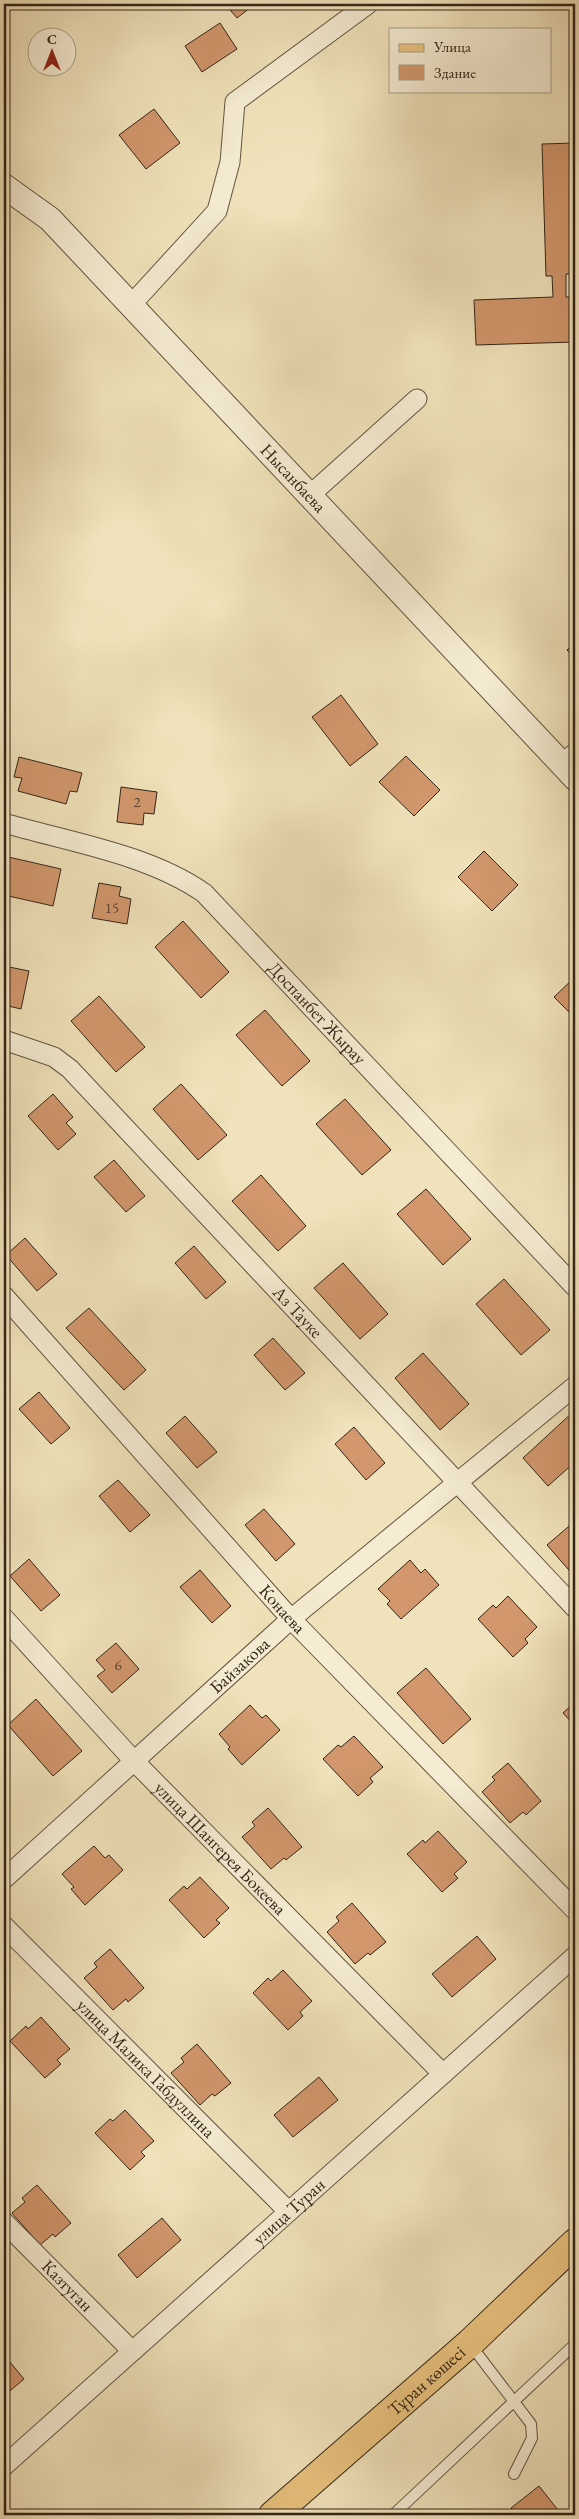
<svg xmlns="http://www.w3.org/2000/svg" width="579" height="2519" font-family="'EB Garamond',serif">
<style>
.building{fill:#d2976d;stroke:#332519}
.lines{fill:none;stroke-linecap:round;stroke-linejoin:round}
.service-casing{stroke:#625441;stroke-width:12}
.minor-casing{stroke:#625441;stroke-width:21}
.tertiary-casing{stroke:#625441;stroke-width:26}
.primary-casing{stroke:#332519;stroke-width:30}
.service{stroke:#f5ecd2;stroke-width:10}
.minor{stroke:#f5ecd2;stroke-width:19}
.tertiary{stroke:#f5ecd2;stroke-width:24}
.primary{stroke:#e8c17d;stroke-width:28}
.labels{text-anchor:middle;stroke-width:4.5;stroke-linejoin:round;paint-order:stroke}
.number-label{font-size:15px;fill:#5b422e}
.street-label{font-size:18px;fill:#332519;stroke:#f5ecd2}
</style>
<rect width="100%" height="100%" fill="#f0e2ba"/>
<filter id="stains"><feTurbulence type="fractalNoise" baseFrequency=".004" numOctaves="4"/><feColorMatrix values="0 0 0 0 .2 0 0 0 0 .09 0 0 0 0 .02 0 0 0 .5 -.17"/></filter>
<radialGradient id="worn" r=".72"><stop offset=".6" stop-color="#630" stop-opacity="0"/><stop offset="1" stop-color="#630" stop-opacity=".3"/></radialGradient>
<path class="building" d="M225 4H255L237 18Z
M220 23 237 49 202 72 185 46Z
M154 109 180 143 146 169 119 135Z
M575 143V274H566V297H575V342L476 345 474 300 553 297 552 276H546L542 144Z
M575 642V659L567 650Z
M341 695 378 744 350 766 312 717Z
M406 756 440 790 414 816 379 782Z
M19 757 82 773 77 792 70 791 66 804 18 791 22 778 14 777Z
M121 787 157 792 154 814 144 813 143 825 117 822Z
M484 851 518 885 492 911 458 877Z
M4 856 61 869 53 906 4 895Z
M99 883 121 887 119 896 131 899 127 924 92 918Z
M183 921 229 972 201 998 155 947Z
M4 966 29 971 21 1009 4 1005Z
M575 977V1018L554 997Z
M99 996 145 1047 116 1072 71 1021Z
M265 1010 310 1061 282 1086 236 1035Z
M181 1084 227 1135 198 1160 153 1109Z
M53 1094 73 1117 66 1123 76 1134 58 1150 28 1116Z
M345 1099 391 1150 362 1175 316 1124Z
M114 1160 145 1196 126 1212 94 1177Z
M261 1175 306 1226 278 1251 232 1201Z
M426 1189 471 1239 443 1265 397 1214Z
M25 1238 57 1274 37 1291 6 1255Z
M194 1246 226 1282 206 1299 175 1263Z
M343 1263 388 1314 360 1339 314 1288Z
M504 1279 550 1330 521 1355 476 1304Z
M89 1308 146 1370 124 1390 66 1328Z
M273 1338 305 1373 285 1390 254 1355Z
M423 1353 469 1404 440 1430 395 1378Z
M39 1392 70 1428 51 1444 19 1409Z
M573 1412 575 1414V1462L548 1486 523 1458Z
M185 1416 217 1452 197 1468 166 1433Z
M354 1427 385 1463 366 1480 335 1444Z
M118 1480 150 1515 130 1532 99 1496Z
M264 1509 295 1544 276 1561 245 1525Z
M575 1521V1577L547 1545Z
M29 1559 60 1595 41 1611 10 1576Z
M410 1560 421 1573 425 1569 439 1585 401 1619 387 1604 390 1601 378 1589Z
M200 1570 231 1606 212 1623 180 1587Z
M508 1596 537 1627 525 1639 528 1643 513 1657 478 1619 493 1605 496 1608Z
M116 1643 139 1669 112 1693 97 1676 105 1670 96 1660Z
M426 1668 471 1719 443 1744 397 1693Z
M36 1699 82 1751 53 1776 8 1725Z
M575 1702V1726L563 1713Z
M250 1705 262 1718 266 1715 280 1730 242 1765 228 1749 230 1747 219 1734Z
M354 1736 383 1767 370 1778 373 1782 358 1796 323 1759 338 1745 341 1747Z
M508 1763 541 1801 526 1815 523 1812 510 1823 482 1792 495 1780 492 1777Z
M268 1808 302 1847 286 1860 284 1858 271 1869 242 1837 255 1826 252 1822Z
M438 1831 467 1862 454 1874 458 1878 442 1892 407 1854 423 1840 425 1843Z
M94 1846 105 1858 109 1855 123 1870 85 1905 71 1889 74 1887 62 1874Z
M200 1877 229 1908 216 1920 220 1923 204 1938 169 1900 184 1886 187 1889Z
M352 1903 386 1942 370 1955 368 1953 355 1964 327 1932 339 1921 336 1917Z
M477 1936 496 1959 452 1997 432 1974Z
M110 1949 144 1988 128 2002 126 1999 113 2010 84 1978 97 1967 94 1963Z
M283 1970 312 2001 300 2012 303 2016 288 2030 253 1993 268 1978 271 1981Z
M41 2017 70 2049 57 2060 61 2064 45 2078 10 2041 26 2026 28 2029Z
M197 2044 231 2083 215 2096 212 2094 200 2105 171 2073 184 2062 181 2058Z
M319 2077 338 2100 293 2137 274 2115Z
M125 2110 154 2141 141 2152 145 2156 130 2170 95 2133 110 2119 113 2121Z
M37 2185 71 2223 55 2237 53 2234 40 2245 12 2213 25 2202 22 2198Z
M162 2218 181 2240 137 2278 118 2255Z
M5 2356 24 2379 4 2396V2357Z
M539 2486 562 2515H516L511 2508Z"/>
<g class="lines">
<g class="service-casing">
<path id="service" d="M470 2344 531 2424 532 2438 514 2474
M393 2515 575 2344"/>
</g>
<g class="minor-casing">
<g id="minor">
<path d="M131 305 217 211 230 162 235 102 368 4"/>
<path d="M310 495 417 399"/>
<path d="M563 763 575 753"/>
<path id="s1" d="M4 823C69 842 148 854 204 893L575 1287"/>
<path id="s2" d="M4 1040 54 1057 70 1069 575 1608"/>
<path id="s3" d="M4 1296 291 1619 575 1910"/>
<path id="s4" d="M4 1618 134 1761 443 2074"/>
<path id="s5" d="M4 1879 291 1619 575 1386"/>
<path id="s6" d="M4 1926 288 2211"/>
<path id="s7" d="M4 2222 132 2351"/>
<path id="s8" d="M4 2466 575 1956"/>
</g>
</g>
<g class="tertiary-casing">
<g id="tertiary">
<path id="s9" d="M4 186 50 219 575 778"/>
</g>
</g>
<g class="primary-casing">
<g id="primary">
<path id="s10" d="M273 2515 470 2343 575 2243"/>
</g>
</g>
<use href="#service" class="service"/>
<use href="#minor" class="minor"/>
<use href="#tertiary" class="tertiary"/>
<use href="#primary" class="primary"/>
</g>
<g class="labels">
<g class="number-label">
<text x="137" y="807">2</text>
<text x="112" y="913">15</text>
<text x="118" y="1670">6</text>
</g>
<g class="street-label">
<text dy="6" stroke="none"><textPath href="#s9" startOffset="412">Нысанбаева</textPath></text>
<text dy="6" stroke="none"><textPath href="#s1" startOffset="378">Доспанбет Жырау</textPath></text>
<text dy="6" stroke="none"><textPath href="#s2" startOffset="406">Аз Тауке</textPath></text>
<text dy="6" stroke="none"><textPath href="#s3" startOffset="419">Конаева</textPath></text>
<text dy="6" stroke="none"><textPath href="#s5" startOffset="318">Байзакова</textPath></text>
<text dy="6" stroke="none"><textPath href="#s4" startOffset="316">улица Шангерея Бокеева</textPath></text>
<text dy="6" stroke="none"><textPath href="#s6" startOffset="201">улица Малика Габдуллина</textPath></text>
<text dy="6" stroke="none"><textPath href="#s8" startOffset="382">улица Туран</textPath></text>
<text dy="6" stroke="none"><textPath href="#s7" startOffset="90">Казтуган</textPath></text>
<text dy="6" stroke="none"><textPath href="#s10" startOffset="204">Тұран көшесі</textPath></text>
</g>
</g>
<rect width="579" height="2519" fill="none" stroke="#f0e2ba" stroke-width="20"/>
<rect x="5" y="5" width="569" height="2509" fill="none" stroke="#332519" stroke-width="2.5"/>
<rect x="10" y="10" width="559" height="2499" fill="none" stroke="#332519"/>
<rect x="389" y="28" width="162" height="65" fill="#f5ecd2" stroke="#a79c88"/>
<rect x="399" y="44" width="25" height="8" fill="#e8c17d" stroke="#a79c88"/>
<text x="434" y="52" font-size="15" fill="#332519">Улица</text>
<rect x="399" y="65" width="25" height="15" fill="#d2976d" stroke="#a79c88"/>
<text x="434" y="78" font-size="15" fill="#332519">Здание</text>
<g transform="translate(52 52)"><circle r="24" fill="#f5ecd2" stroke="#a79c88"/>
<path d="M0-4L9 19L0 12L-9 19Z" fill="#8f2418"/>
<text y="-8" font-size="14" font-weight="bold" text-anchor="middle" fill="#332519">С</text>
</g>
<rect width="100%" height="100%" filter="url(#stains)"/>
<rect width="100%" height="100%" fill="url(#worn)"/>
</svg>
